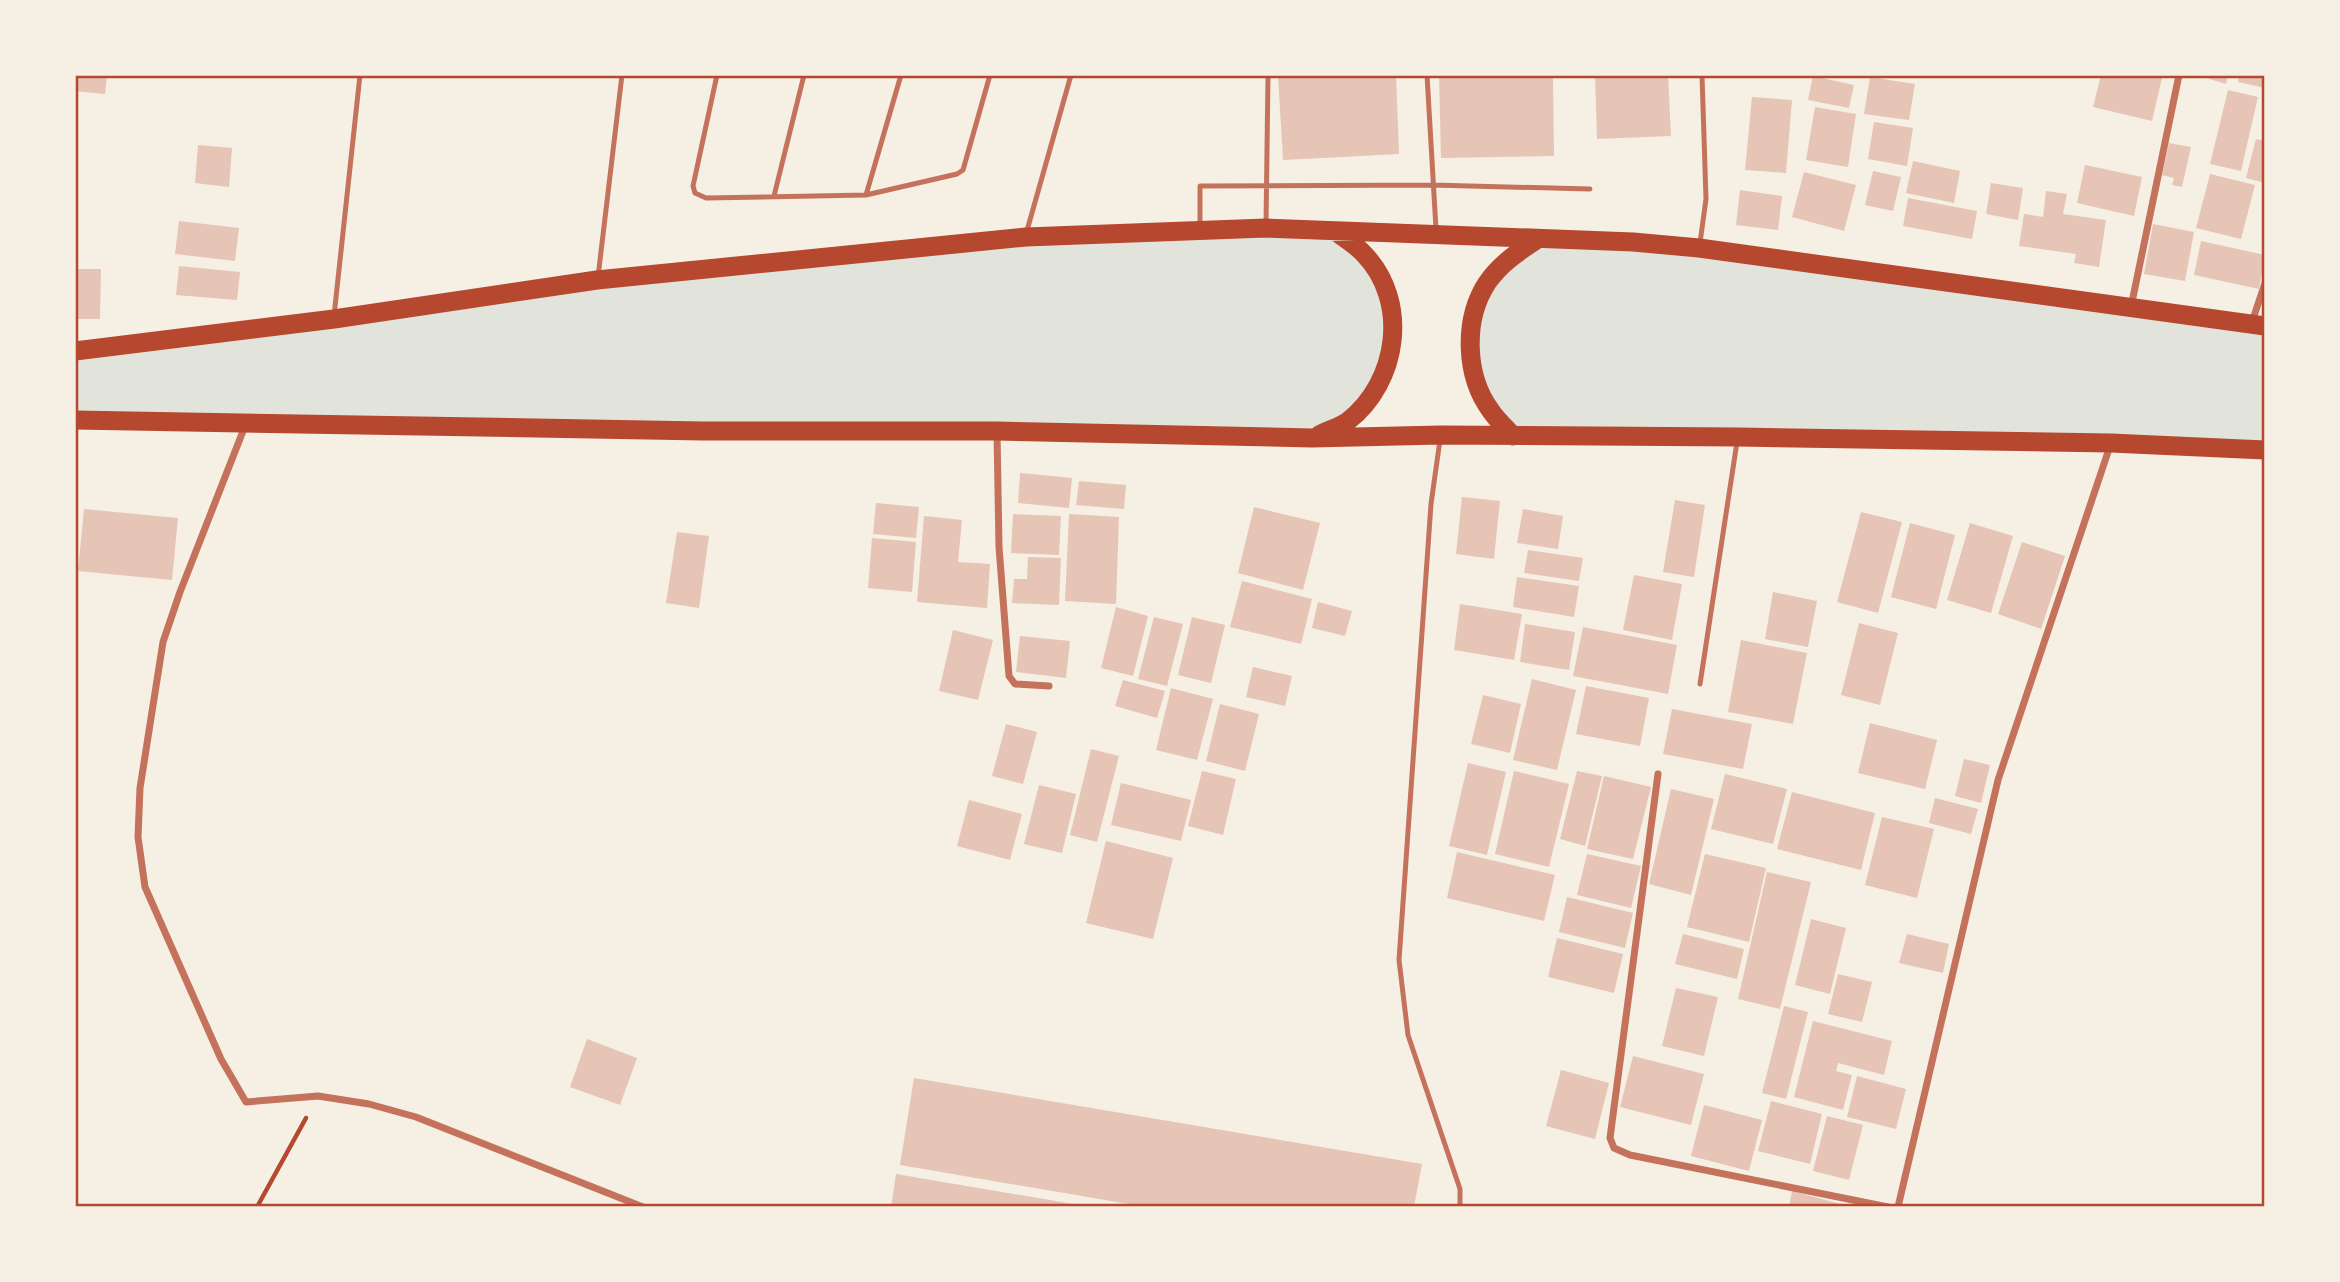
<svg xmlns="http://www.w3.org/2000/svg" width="2340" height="1282" font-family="'Sofia Sans Condensed',sans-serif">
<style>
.green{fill:#e2e4dc}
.building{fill:#e6c5b7}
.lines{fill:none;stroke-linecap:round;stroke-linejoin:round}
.path{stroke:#b5482f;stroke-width:4.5}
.service{stroke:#c5725c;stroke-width:5}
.minor{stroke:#c5725c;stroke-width:7}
.trunk{stroke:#b5482f;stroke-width:19}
.neatline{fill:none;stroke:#b5482f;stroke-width:2.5}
</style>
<rect width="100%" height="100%" fill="#f6efe4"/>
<path class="green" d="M1335 231 1365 254 1394 323 1373 394 1312 438 75 421V349L1026 237Z
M1536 240 1633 242 2265 326V450L1513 436 1475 381 1474 315 1487 284Z"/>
<path class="building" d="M75 75H107L105 94 75 91Z
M1278 75H1396L1399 154 1283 160Z
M1439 75H1553L1554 156 1441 158Z
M1595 75H1668L1671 136 1597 139Z
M2101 75H2150L2162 78 2152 121 2093 107Z
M2196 75H2228L2226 84Z
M2239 75H2265V88L2238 82Z
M1813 76 1854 85 1849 108 1808 100Z
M1870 77 1915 84 1909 120 1864 114Z
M2228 90 2258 97 2241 171 2210 164Z
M1752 97 1792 100 1786 173 1745 170Z
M1815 107 1856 114 1848 167 1806 160Z
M1874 122 1913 128 1907 166 1868 159Z
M2256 139 2265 141V183L2246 178Z
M2169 143 2191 147 2182 187 2172 185 2174 178 2162 175Z
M198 145 232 148 229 187 195 183Z
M1913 161 1960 171 1954 203 1906 193Z
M2085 165 2142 177 2134 216 2077 203Z
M1873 171 1901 177 1893 211 1865 205Z
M1804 172 1856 185 1844 231 1792 217Z
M2210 174 2255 185 2241 239 2196 228Z
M1991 183 2023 188 2018 220 1986 214Z
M1740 190 1782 196 1778 230 1736 225Z
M2046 191 2067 194 2063 214 2106 220 2099 267 2074 263 2076 254 2019 246 2024 214 2043 217Z
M1908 198 1977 211 1972 239 1903 226Z
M179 221 239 228 235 261 175 254Z
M2153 224 2194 232 2185 281 2144 274Z
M2201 241 2265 255 2259 289 2194 275Z
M179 266 240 272 237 300 176 295Z
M75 269H101L100 319H75Z
M1020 473 1072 478 1069 508 1018 503Z
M1079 481 1126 485 1124 509 1076 505Z
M1462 497 1500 501 1494 559 1456 554Z
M1675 500 1705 505 1694 577 1663 572Z
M876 503 919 507 916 538 873 534Z
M1254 507 1320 523 1303 590 1238 573Z
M84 509 178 518 172 580 78 571Z
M1523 509 1563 516 1558 549 1517 543Z
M1861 512 1902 522 1878 613 1837 602Z
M1013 514 1061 516 1059 555 1011 553Z
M1069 514 1119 517 1116 604 1065 601Z
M924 516 962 520 958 562 990 564 987 608 917 602Z
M1910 523 1955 535 1936 609 1891 597Z
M1970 523 2013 536 1991 613 1947 600Z
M677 532 709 536 699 608 666 603Z
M872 538 916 542 912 592 868 588Z
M2022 542 2065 556 2041 629 1998 614Z
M1528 550 1583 558 1579 581 1524 573Z
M1028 557 1061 558 1059 605 1012 603 1014 579H1027Z
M1634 575 1682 584 1672 640 1623 630Z
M1517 577 1579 586 1574 617 1513 607Z
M1242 581 1312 599 1301 644 1230 627Z
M1773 592 1817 601 1808 647 1765 639Z
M1318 602 1352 611 1345 636 1312 628Z
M1460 604 1522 614 1514 660 1454 650Z
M1116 607 1148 616 1133 676 1101 668Z
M1154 617 1183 624 1167 686 1138 679Z
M1192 617 1225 625 1211 683 1178 675Z
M1859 623 1898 633 1880 705 1841 695Z
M1525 624 1575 632 1569 670 1520 662Z
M1583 627 1677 645 1668 694 1573 676Z
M953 630 993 640 978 700 939 691Z
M1020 636 1070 641 1066 678 1016 672Z
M1741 640 1807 653 1793 724 1728 712Z
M1253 667 1292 676 1285 706 1246 697Z
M1532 679 1576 690 1557 770 1513 760Z
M1123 680 1165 691 1157 718 1115 706Z
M1586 686 1649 698 1640 746 1576 734Z
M1171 688 1213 699 1197 760 1156 750Z
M1483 695 1521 704 1510 753 1471 744Z
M1220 704 1259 714 1245 771 1206 761Z
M1672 709 1752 724 1743 769 1663 754Z
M1870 723 1937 740 1925 789 1858 773Z
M1006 724 1037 732 1023 784 992 776Z
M1091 749 1119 756 1097 842 1070 835Z
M1964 759 1990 765 1981 803 1955 796Z
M1468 763 1506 772 1487 855 1449 846Z
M1202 771 1236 779 1223 835 1188 826Z
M1514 771 1569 784 1549 867 1495 854Z
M1577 771 1602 776 1585 846 1560 839Z
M1725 774 1787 789 1773 844 1711 829Z
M1604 776 1651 787 1633 859 1587 849Z
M1121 783 1191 800 1181 841 1111 825Z
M1039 785 1076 794 1062 853 1024 844Z
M1671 789 1714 799 1691 895 1649 884Z
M1792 792 1875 813 1861 870 1777 849Z
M1935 798 1978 809 1971 834 1929 823Z
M969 800 1022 814 1010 860 957 846Z
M1882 817 1934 829 1917 898 1865 885Z
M1106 841 1173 858 1153 939 1086 923Z
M1457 852 1555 875 1544 921 1447 898Z
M1587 854 1641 866 1631 908 1577 895Z
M1705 854 1766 868 1749 942 1687 927Z
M1767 872 1811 882 1780 1009 1738 999Z
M1567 897 1633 913 1625 948 1559 932Z
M1811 919 1846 928 1830 994 1795 985Z
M1683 934 1744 949 1737 979 1675 964Z
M1907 934 1949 944 1943 973 1899 963Z
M1557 938 1623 954 1614 993 1548 977Z
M1838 974 1872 982 1862 1022 1828 1014Z
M1676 988 1718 997 1704 1056 1662 1046Z
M1784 1006 1808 1012 1786 1099 1762 1093Z
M1813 1021 1892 1041 1884 1075 1838 1063 1836 1071 1852 1075 1843 1110 1794 1097Z
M587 1039 637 1058 620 1105 570 1087Z
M1633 1056 1704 1074 1691 1125 1620 1107Z
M1561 1070 1609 1083 1595 1139 1546 1126Z
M1857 1076 1906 1089 1896 1129 1847 1117Z
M914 1078 1422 1164 1414 1207H1146L900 1165Z
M1771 1101 1822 1114 1810 1164 1758 1151Z
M1704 1105 1762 1120 1749 1171 1691 1156Z
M1827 1116 1863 1125 1849 1180 1813 1171Z
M896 1174 1079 1205V1207H891Z
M1792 1191 1848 1206V1207H1789Z"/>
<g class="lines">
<path class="path" d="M257 1207 306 1118"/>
<path class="service" d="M717 75 693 186 695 193 706 198 866 195 957 174 963 170 990 75
M1427 75 1436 229
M866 195 901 75
M774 196 804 75
M1266 225 1268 75
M1200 227V186L1432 185 1590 189
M1026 234 1071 75
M1700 243 1706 199 1702 75
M598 277 622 75
M334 316 360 75
M1440 440 1431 504 1399 960 1408 1035 1460 1189V1207
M1700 684 1737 442"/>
<path class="minor" d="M2131 307 2179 75
M2252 322 2265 283
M245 426 180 592 163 642 140 788 138 837 145 887 221 1059 246 1102 318 1096 369 1104 416 1117 643 1207
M997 432 999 547 1009 676 1015 684 1049 686
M1658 774 1610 1138 1614 1148 1630 1155 1888 1207
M1898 1207 1998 780 2110 446"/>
<path class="trunk" d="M75 351 334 319 597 280 1026 237 1266 228 1633 242 1699 248 2265 326
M75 420 703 431H997L1312 438 1440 435 1738 437 2111 443 2265 450
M1319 435C1328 430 1340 427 1348 421 1398 382 1410 302 1364 254 1356 245 1344 238 1335 231
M1513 436C1506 428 1497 420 1491 411 1465 376 1463 320 1487 283 1500 264 1518 252 1536 240"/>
</g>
<rect width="2340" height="1282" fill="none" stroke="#f6efe4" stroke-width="154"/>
<rect x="77" y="77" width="2186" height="1128" class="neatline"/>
</svg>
